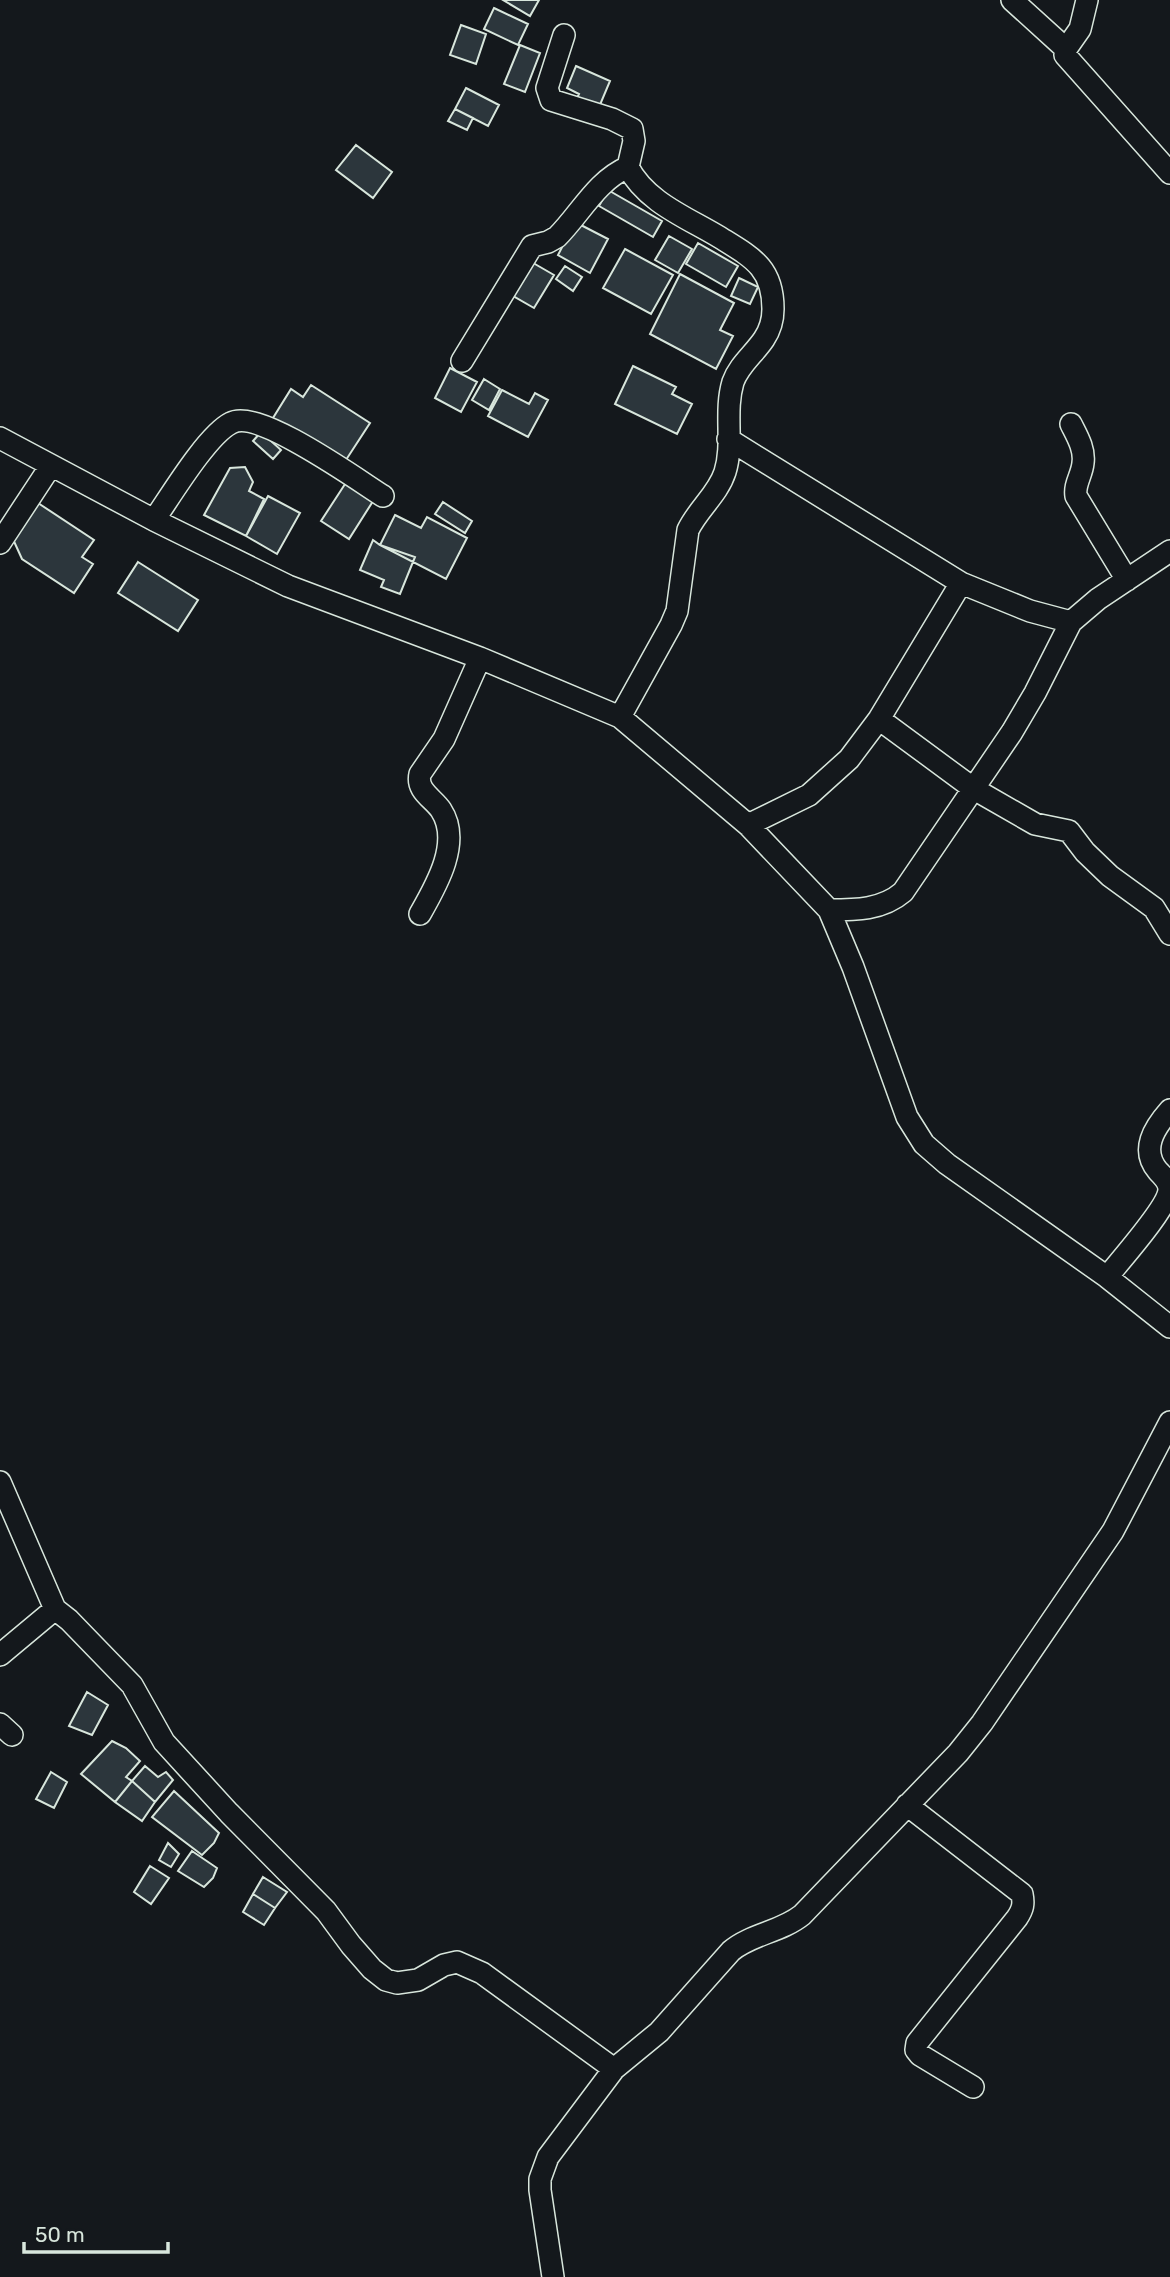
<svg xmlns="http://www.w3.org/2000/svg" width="1170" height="2277" font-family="Rubik,sans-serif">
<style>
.building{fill:#2c363c;stroke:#d8e6dc;stroke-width:2}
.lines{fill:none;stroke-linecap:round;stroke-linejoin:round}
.minor-casing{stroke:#d8e6dc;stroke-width:24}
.minor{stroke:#14181c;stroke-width:21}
</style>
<rect width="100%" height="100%" fill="#14181c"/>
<path class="building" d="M503 0H539L530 16Z
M494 8 528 24 518 45 484 29Z
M461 25 486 34 476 64 450 55Z
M520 45 540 53 525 92 504 84Z
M576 66 610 81 597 112 575 102 579 94 567 88Z
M466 88 499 105 488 126 455 109Z
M455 109 473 118 467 130 448 121Z
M356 145 392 172 373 198 336 170Z
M608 190 662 221 653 237 599 206Z
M575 222 608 239 590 273 558 255Z
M669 236 692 249 678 273 655 260Z
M698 243 738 266 726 287 686 264Z
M625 249 673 275 651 314 603 288Z
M528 260 554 275 534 308 508 293Z
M565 266 582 277 573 291 556 279Z
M680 274 734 303 720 330 733 336 716 369 650 334Z
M739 278 758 287 750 304 731 296Z
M633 366 676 387 672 394 692 404 677 434 615 404Z
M450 368 477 382 461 412 435 398Z
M484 379 500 389 489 410 472 400Z
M311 385 370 423 344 463 273 418 291 389 303 397Z
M502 390 529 404 535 393 548 400 528 437 488 416Z
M261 432 281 450 273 459 253 441Z
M245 467 253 482 249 491 264 499 246 536 204 515 230 468Z
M347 481 375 498 349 539 321 521Z
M268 496 300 513 277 554 246 536Z
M35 501 94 540 82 557 93 564 74 593 22 559 12 537Z
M443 502 472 521 465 533 435 514Z
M395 515 421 528 427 517 467 538 446 579 380 545Z
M373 540 380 545 415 557 400 594 381 587 384 580 360 570Z
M138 562 198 600 178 631 118 593Z
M87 1692 108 1705 92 1735 69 1726Z
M112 1741 126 1748 140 1761 126 1777 132 1781 115 1802 81 1774Z
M145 1766 158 1777 166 1772 173 1780 155 1802 132 1781Z
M51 1772 67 1782 54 1808 36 1799Z
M132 1781 155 1802 142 1821 115 1802Z
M174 1791 219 1833 214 1843 202 1855 152 1817Z
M168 1843 179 1854 171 1867 159 1860Z
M192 1851 217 1868 213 1878 204 1887 178 1871Z
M150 1866 169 1878 151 1904 134 1892Z
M263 1877 287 1892 275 1908 253 1894Z
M253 1894 275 1908 264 1925 243 1912Z"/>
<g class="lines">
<g class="minor-casing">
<path id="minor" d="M1012 0 1066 49
M1087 0 1080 29 1066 49 1065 55 1170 173
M564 35 547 88 551 100 612 119 632 129 634 141 628 167C647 204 691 219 724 240 755 259 773 270 773 309 773 319 770 330 764 339 754 354 739 365 733 382 724 412 734 443 725 472 718 494 698 509 688 530L677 611 671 625 620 717
M462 361 532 246 548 242 557 237C581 213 596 181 628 167
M1071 424C1077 436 1085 449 1083 463 1082 475 1074 484 1076 496L1127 580
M0 438 154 520 288 586 480 658 620 717 748 825 829 910 853 967 907 1117 924 1144 947 1164 1107 1277 1170 1327
M728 439 961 583 1030 611 1071 622
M154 520C170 497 207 435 231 423 258 408 356 479 383 496
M0 543 50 467
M879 719 974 789 1035 824 1069 831 1085 852 1110 876 1154 908 1170 934
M748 825 809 795 849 759 879 719 961 583
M829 910C856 910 882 910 903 892L1012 732 1035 693 1071 622 1098 599 1170 551
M420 914C436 886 462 842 441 810 433 798 416 791 420 774L444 739 480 658
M1107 1277C1119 1262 1169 1206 1169 1189 1169 1182 1163 1176 1158 1171 1140 1150 1154 1128 1170 1110
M0 1482 55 1609 69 1620 132 1685 164 1742 229 1813 326 1911 351 1945 372 1969 386 1980 397 1983 418 1980 444 1965 457 1962 482 1973 614 2069
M0 1655 55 1609
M0 1724 12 1735
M907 1805 1022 1894C1024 1904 1023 1909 1017 1918L917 2043 916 2050 920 2055 973 2087
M553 2277 540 2190V2179L548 2157 614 2069 659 2032 731 1951C751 1934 781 1932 802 1915L958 1753 982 1723 1113 1531 1170 1422"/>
</g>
<use href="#minor" class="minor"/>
</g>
<path d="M24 2242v10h144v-10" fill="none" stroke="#d8e6dc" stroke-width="3.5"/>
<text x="35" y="2242" font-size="21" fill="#d8e6dc" stroke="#14181c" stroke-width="5" paint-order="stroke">50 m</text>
</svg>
